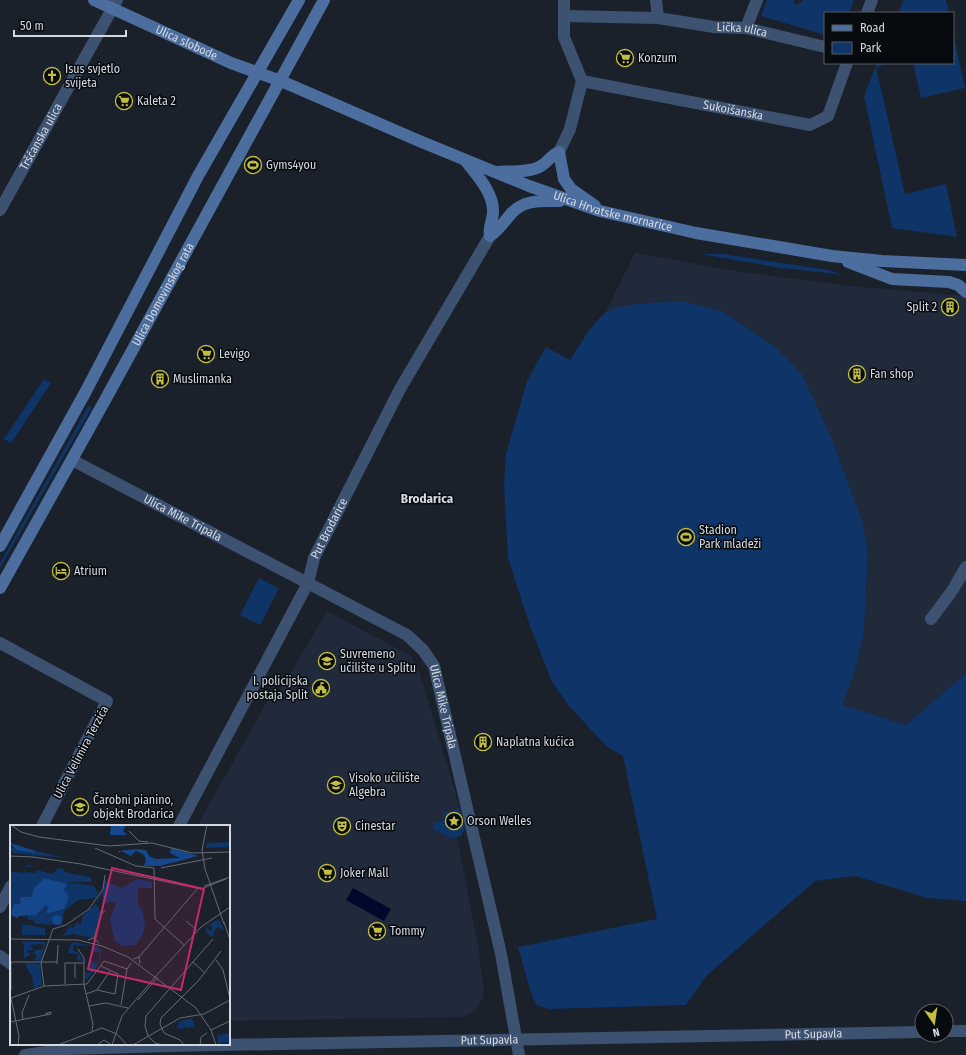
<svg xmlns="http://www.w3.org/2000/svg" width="966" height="1055" font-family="'Fira Sans Condensed',sans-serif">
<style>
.built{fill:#202a3a}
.green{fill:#0e3468}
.water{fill:#00082b}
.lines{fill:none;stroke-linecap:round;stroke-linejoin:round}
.street{stroke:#3d5271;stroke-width:12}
.secondary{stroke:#4c6e9e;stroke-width:12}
.labels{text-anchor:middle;stroke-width:3;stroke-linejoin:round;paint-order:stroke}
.street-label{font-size:12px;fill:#d4d9e0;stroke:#070a0f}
.poi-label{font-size:12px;fill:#d4d9e0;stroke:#070a0f;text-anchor:start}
.neighbourhood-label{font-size:13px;font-weight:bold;fill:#d4d9e0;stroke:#070a0f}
.inset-road{fill:none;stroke:#646b73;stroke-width:1}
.view{fill:#c42b68;fill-opacity:0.15;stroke:#c42b68;stroke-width:2}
.inset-edge{fill:none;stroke:#d4d9e0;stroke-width:2}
</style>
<rect width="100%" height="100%" fill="#1a212b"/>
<path class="built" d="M635 253 736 271 850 286 966 296V673L906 725 841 705 854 674 864 632 868 550 862 521 833 441 818 408 775 347 722 311 642 303 606 311Z
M327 611 411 656 420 674 460 809 443 813 451 838 457 837 478 945 484 991 481 1002 474 1012 461 1017 229 1021V826H197L259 716 268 700 278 694Z"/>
<path class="green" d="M767 0H793L796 5 804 0H854L849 13H825V35L761 16Z
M904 0H946L949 13H898Z
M953 33 965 88 921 98 913 63H953Z
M877 63H893L876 67 905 194 946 184 957 237 892 228 864 96Z
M700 254H723L829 270 844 275 781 268Z
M683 301 722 311 775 347 802 374 833 441 862 521 868 550 864 632 854 674 842 705 906 725 966 673V901L927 898 855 876 815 881 706 976 686 1005 548 1009 537 1005 532 996 518 947 657 919 623 756 607 747 569 706 552 682 529 623 508 558 504 486 506 454 527 381 546 347 570 360C580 344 591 325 605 313 615 303 668 302 683 301Z
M44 379 51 383 11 443 4 439Z
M89 405 92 407 0 568V563Z
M259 578 279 588 260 625 240 615Z
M460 809 465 829 461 836 451 838 433 829 434 823 445 820 443 813Z"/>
<path class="water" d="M353 888 391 909 384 921 346 900Z"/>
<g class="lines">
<g class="street">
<path d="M656 0 658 18"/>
<path d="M867 13 872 0"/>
<path id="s1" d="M564 16 658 18 714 27 746 28 825 47"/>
<path d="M746 28 757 0"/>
<path id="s2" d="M582 81 810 125 828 116 847 63"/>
<path d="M559 152 570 129 582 81 564 37V0"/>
<path id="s3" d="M0 210 117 0"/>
<path id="s4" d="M72 460 407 635 423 650 434 666 501 954 519 1055"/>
<path d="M931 619 952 591 966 567"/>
<path d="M0 643 107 701 42 826"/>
<path id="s5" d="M179 826 308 583 314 558 400 389 490 236"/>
<path d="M0 907 11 886"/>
<path d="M0 956 11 964"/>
<path d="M946 1031H966"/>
<path id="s6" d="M25 1055 69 1049 167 1046 922 1032"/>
</g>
<g class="secondary">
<path id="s7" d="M94 0 231 63 281 81 417 140 529 186 600 211 696 233 832 256 882 261 966 265"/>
<path d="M465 160C476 174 494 193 493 212 493 221 488 226 490 236 499 230 503 223 510 215 523 199 541 201 560 201"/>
<path d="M497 172C510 171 530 173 541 166 548 162 551 155 559 152L564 179 571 189 595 206"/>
<path d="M848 262 892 279 949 282 958 285 966 292"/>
<path d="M0 546 86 391 198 176 299 0"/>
<path id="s8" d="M0 588 104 402 324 0"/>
</g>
</g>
<defs>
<g id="supermarket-ring" transform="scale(0.9)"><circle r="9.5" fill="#070a0f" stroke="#c1be40" stroke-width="1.5"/><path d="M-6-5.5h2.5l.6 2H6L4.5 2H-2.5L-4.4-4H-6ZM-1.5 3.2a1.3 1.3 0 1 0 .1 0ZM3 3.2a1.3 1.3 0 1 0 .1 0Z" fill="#c1be40"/></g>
<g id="church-ring" transform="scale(0.9)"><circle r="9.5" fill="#070a0f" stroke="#c1be40" stroke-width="1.5"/><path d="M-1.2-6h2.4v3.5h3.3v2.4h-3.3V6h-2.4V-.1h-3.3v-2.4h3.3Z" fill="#c1be40"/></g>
<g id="stadium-ring" transform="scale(0.9)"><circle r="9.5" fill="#070a0f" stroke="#c1be40" stroke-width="1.5"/><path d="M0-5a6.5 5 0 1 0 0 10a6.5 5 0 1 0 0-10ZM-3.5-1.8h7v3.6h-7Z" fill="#c1be40"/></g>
<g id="building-ring" transform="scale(0.9)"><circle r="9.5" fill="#070a0f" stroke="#c1be40" stroke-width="1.5"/><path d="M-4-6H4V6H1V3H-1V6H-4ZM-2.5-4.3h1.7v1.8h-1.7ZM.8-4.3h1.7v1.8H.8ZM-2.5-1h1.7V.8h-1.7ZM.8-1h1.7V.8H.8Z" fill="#c1be40"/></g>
<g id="hotel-ring" transform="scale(0.9)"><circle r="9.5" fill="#070a0f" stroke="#c1be40" stroke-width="1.5"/><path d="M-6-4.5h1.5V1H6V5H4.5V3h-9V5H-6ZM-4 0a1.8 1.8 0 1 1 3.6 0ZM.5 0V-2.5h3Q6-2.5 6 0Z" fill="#c1be40"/></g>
<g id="university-ring" transform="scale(0.9)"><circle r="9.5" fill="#070a0f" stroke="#c1be40" stroke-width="1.5"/><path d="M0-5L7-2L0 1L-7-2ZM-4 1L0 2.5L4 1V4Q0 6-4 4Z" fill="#c1be40"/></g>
<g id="civic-ring" transform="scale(0.9)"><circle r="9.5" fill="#070a0f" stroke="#c1be40" stroke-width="1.5"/><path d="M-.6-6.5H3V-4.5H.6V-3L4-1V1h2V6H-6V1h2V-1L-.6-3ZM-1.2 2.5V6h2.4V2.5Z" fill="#c1be40"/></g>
<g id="school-ring" transform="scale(0.9)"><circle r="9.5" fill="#070a0f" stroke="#c1be40" stroke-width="1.5"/><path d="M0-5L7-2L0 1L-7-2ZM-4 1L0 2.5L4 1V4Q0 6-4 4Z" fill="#c1be40"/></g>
<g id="sight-ring" transform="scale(0.9)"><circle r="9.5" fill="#070a0f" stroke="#c1be40" stroke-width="1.5"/><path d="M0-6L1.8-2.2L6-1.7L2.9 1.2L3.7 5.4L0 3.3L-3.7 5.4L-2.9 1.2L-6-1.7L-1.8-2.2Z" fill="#c1be40"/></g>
<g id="theatre-ring" transform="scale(0.9)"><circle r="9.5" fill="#070a0f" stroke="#c1be40" stroke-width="1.5"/><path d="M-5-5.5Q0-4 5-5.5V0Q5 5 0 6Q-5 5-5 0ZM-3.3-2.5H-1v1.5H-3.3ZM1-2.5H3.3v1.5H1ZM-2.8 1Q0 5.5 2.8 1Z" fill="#c1be40"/></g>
</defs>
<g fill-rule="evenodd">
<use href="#supermarket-ring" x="625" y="58"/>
<use href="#church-ring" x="52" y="76"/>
<use href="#supermarket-ring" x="124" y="101"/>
<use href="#stadium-ring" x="253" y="165"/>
<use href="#building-ring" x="950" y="307"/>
<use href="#supermarket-ring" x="206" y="354"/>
<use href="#building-ring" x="857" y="374"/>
<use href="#building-ring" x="160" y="379"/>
<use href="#stadium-ring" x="686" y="537"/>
<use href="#hotel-ring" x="61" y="571"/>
<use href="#university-ring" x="327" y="661"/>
<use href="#civic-ring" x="321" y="688"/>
<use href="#building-ring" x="483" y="742"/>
<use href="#university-ring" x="336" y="785"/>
<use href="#school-ring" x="80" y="807"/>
<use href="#sight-ring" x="454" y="821"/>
<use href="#theatre-ring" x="342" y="826"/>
<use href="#supermarket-ring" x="327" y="873"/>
<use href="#supermarket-ring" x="377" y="931"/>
</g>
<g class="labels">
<g class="street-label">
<text dy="4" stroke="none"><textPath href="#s1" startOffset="179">Lička ulica</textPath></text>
<text dy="4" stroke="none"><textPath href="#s7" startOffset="102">Ulica slobode</textPath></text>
<text dy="4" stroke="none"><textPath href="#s2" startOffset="154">Sukoišanska</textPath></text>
<text dy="4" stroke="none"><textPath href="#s3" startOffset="84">Tršćanska ulica</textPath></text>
<text dy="4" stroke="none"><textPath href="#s7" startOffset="561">Ulica Hrvatske mornarice</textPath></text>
<text dy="4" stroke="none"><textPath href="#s8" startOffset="336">Ulica Domovinskog rata</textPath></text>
<text dy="4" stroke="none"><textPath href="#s4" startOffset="125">Ulica Mike Tripala</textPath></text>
<text dy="4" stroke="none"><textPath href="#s5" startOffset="334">Put Brodarice</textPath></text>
<text dy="4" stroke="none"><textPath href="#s4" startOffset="461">Ulica Mike Tripala</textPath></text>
<text transform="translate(81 752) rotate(-62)" y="4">Ulica Velimira Terzića</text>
<text dy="4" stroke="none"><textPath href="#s6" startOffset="789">Put Supavla</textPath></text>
<text dy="4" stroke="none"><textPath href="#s6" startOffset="465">Put Supavla</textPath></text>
</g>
<g class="poi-label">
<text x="638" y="62">Konzum</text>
<text x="65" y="73">Isus svjetlo<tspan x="65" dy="14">svijeta</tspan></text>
<text x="137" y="105">Kaleta 2</text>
<text x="266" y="169">Gyms4you</text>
<text x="937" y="311" text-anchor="end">Split 2</text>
<text x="219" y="358">Levigo</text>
<text x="870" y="378">Fan shop</text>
<text x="173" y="383">Muslimanka</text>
<text x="699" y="534">Stadion<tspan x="699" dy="14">Park mladeži</tspan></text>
<text x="74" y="575">Atrium</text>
<text x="340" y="658">Suvremeno<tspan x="340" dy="14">učilište u Splitu</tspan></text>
<text x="308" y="685" text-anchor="end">I. policijska<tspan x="308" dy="14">postaja Split</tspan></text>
<text x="496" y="746">Naplatna kućica</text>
<text x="349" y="782">Visoko učilište<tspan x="349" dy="14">Algebra</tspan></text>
<text x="93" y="804">Čarobni pianino,<tspan x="93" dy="14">objekt Brodarica</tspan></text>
<text x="467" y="825">Orson Welles</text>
<text x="355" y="830">Cinestar</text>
<text x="340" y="877">Joker Mall</text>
<text x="390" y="935">Tommy</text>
</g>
<g class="neighbourhood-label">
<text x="427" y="503">Brodarica</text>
</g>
</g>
<g transform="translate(10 825)">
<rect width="220" height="220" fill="#1a212b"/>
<path d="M220 17V22L196 23 197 18ZM0 21 6 25 25 27 22 25 55 33 2 28ZM20 40 23 42H15L16 47 25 48 27 45 42 49 49 43 55 44 54 46 58 48 81 52 82 57H57L84 61 88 68 86 73 68 75 54 86 53 96 52 94 41 98H52V100L25 99 23 95H18V91L10 93 18 90H26L35 81 41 87 54 84 34 53 24 63 21 72H11L10 79 0 90V46L15 48V41ZM95 54 97 57 112 63 127 54 142 57V63H128V79L133 88 135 101 132 111 126 120 112 121 104 115 100 93 106 79 100 76 92 80 93 69 86 79 91 87 83 113 63 109 53 111 61 99V103H64L65 98 71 99 73 90 84 81 91 69ZM206 95 210 96 214 105 207 102 202 112 196 107V102L201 106 203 103 199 100ZM12 99 35 103V110H12ZM11 116 36 117 31 136 23 135 26 134V129H23L25 125 33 124V119L21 120 23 125 16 126 21 129 14 134V119ZM65 117 83 121 68 120 67 123V120H63V126L68 127 73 136 66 135 69 129 58 128 61 119ZM84 121 91 124 90 137 76 156 75 148H80V135L89 139V127H84ZM15 138 30 139 32 160 24 163 22 150 20 149ZM182 193 185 202 176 203 175 200 174 203 168 204 167 200 170 199 167 197ZM220 208 219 218 211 217V220H208L207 210Z" fill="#0e3468"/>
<path d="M101 0H116L113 6 117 10H100ZM0 18 22 25 26 28 6 25ZM161 23 188 31 150 41H134L136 34 133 29 126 26 121 31 111 26 109 28 108 26 127 24 136 25 140 32 147 34 170 33 160 28ZM34 53 57 59 54 65 59 72 54 84 39 88H36L38 82 35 81 26 90 9 91 7 93 1 90 4 79H10L11 72H21L24 63ZM42 95a5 5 0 1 1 10 0a5 5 0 1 1-10 0Z" fill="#15478c"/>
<path class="inset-road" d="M1 0 11 7 29 12 99 21 142 18 182 28 220 27M197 0 192 25 195 44 214 99M119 6 129 16 138 17M85 23 126 41 144 43 145 94 174 120M0 31 23 32 71 39 191 64 216 54M151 43 202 33M194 61 220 52M176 96 187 105M214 97 220 115M84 113 91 90 95 85M0 114 68 115 92 121 118 132 186 183 201 205 206 220M78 115 84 113 89 118M68 124 74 133V160L83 199 82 206M129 132 188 63M123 134 129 132 130 139M206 135 213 145 220 174M0 137H47M1 137V165M183 137 195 148M47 139 48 120M65 139V153M146 151 191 102 220 82M55 159V138H74M34 161 31 138 43 104 56 100 79 84 93 64 95 50M87 165 100 146M76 169 87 165 105 169 108 149 91 141M128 175 148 152M111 180 117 144 121 138M79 181 96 178 118 183M13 194 12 188 19 170M0 197 41 189V187L35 189M201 205 220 196M8 220 9 211 1 173 34 161 77 159 94 136 117 144M48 220 92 203 107 209 117 220M87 220 94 215 102 220M102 220 112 191 146 151M123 220 170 193 194 189 220 175M153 220 145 218 138 211 135 201 136 191 203 114M174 220 170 215 154 208 150 199 151 193 189 155 211 126M190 220 191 212 197 208"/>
<path class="view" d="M102 43 194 64 171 165 78 144Z"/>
<rect width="220" height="220" class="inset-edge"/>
</g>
<rect x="824" y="12" width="130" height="52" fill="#070a0f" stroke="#595d63"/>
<rect x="832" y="25" width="20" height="6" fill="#4c6e9e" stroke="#595d63"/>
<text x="860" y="32" font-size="12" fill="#d4d9e0">Road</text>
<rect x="832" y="42" width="20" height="12" fill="#0e3468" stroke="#595d63"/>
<text x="860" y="52" font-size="12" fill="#d4d9e0">Park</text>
<g transform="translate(934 1023) rotate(167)"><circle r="19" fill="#070a0f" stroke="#595d63"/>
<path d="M0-3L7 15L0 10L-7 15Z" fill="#c1be40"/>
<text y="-6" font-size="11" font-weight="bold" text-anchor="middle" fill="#d4d9e0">N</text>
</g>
<path d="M14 30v6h112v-6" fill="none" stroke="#d4d9e0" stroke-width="2"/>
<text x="20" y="30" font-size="12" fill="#d4d9e0" stroke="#070a0f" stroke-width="3" paint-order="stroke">50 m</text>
</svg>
